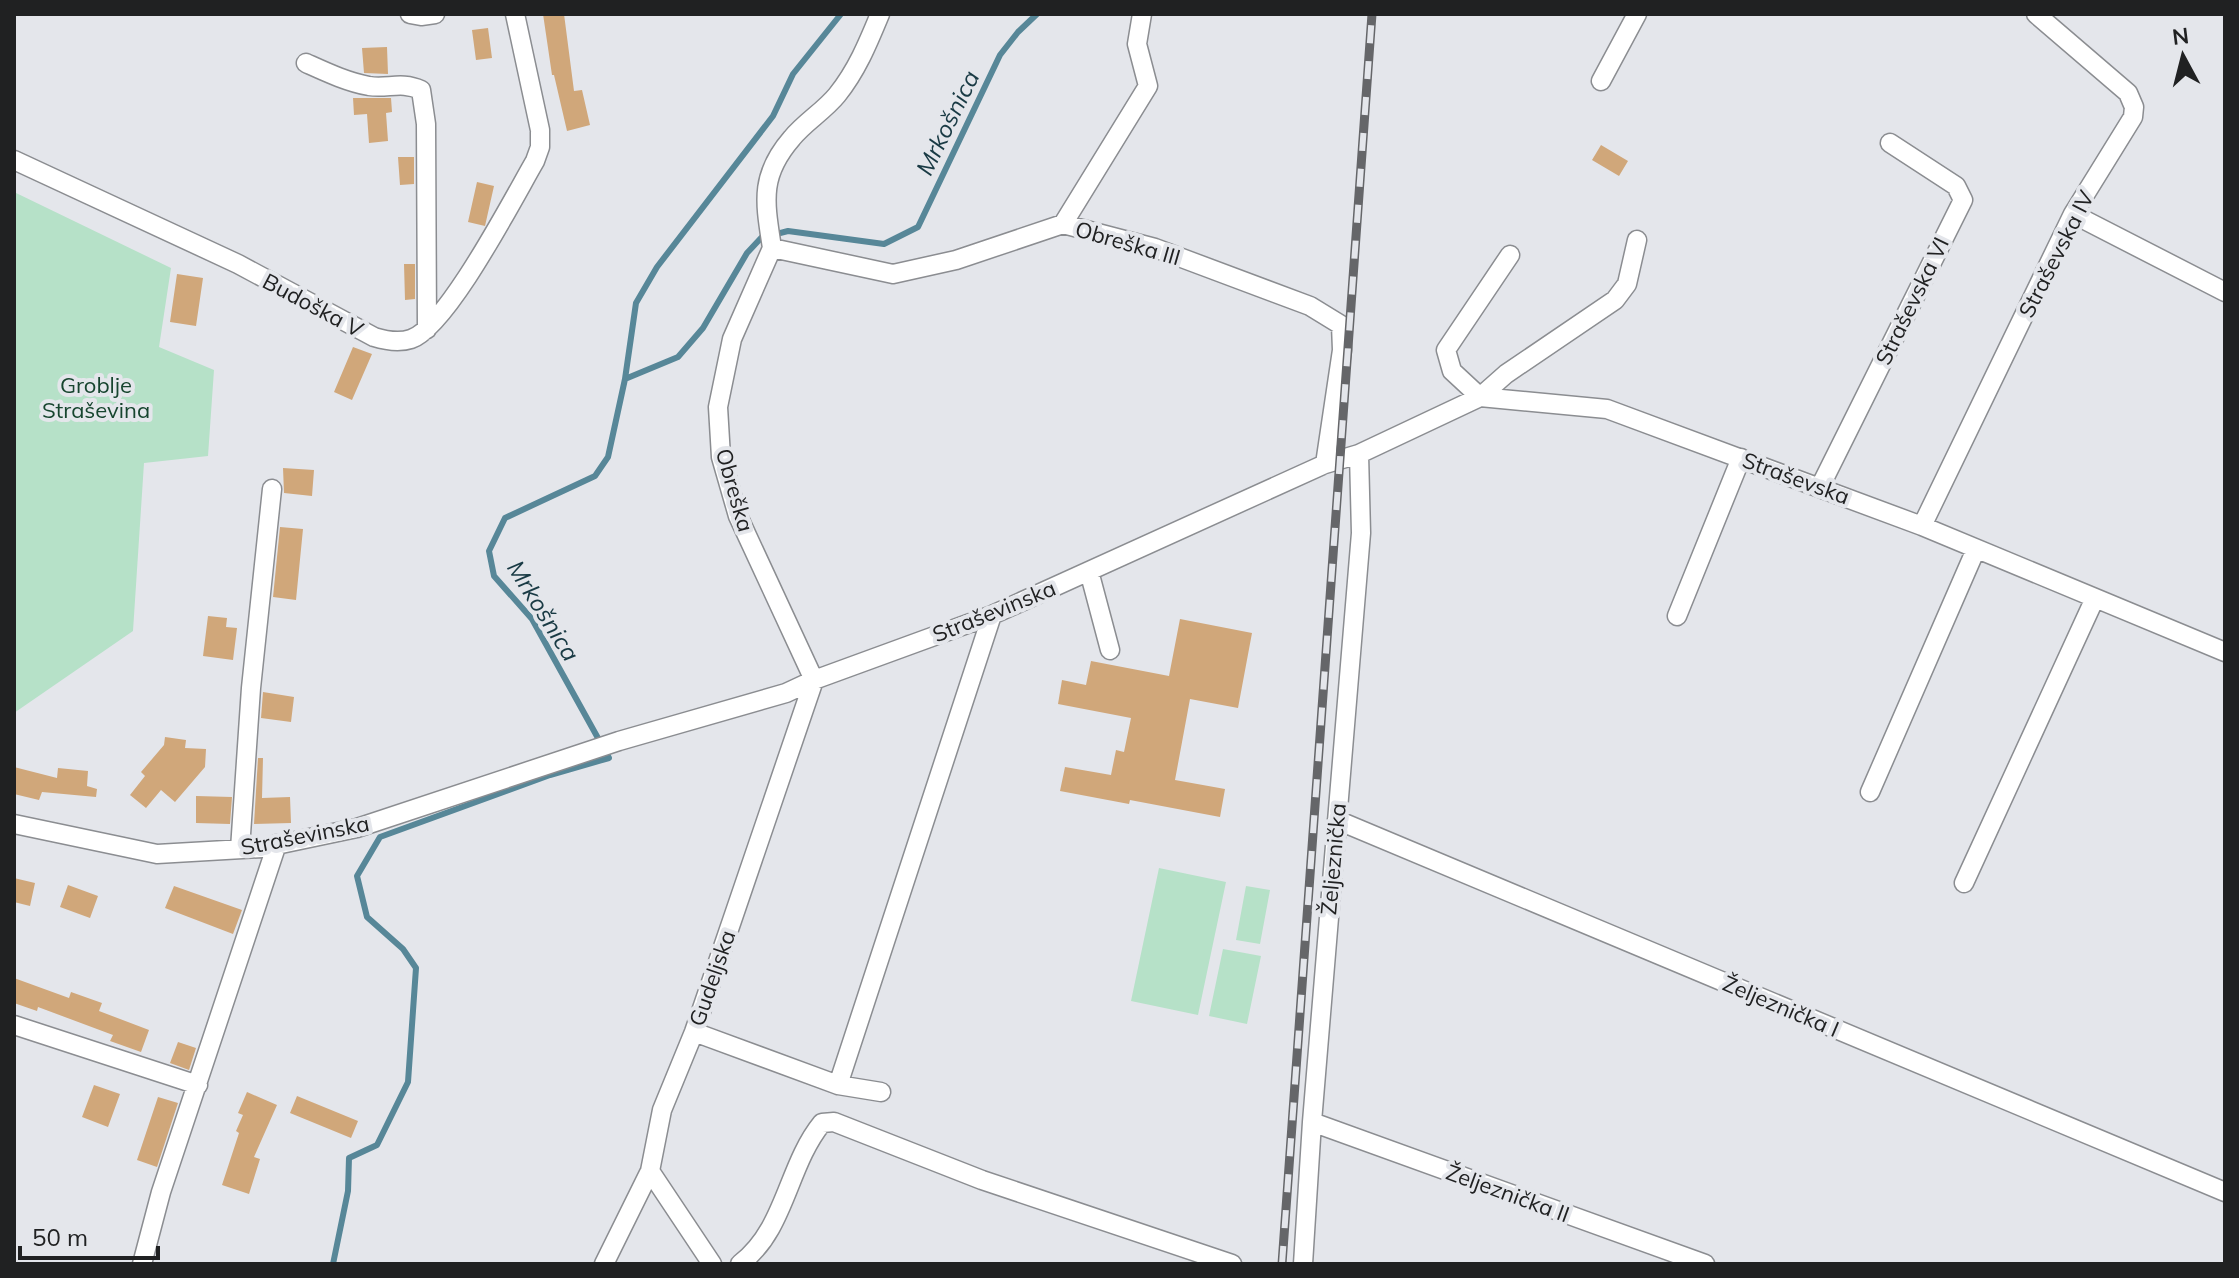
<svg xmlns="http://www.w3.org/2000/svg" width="2239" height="1278" font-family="Mulish,sans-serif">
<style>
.green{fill:#b6e1c8}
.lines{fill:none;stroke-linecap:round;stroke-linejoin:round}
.stream{stroke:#578798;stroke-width:6}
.building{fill:#d0a77a}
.minor-casing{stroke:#8b8d91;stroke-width:21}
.minor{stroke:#fff;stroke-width:18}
.rail-casing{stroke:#656669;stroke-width:9}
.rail{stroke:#e4e6eb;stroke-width:6;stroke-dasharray:18;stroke-linecap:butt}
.labels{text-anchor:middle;stroke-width:8;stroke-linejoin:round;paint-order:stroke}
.street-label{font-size:22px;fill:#202122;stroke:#e4e6eb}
.park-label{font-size:22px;fill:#17452f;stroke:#e4e6eb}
.water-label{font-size:24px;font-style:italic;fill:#193a44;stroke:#e4e6eb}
</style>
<rect width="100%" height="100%" fill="#e4e6eb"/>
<path class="green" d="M14 192 171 268 159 347 214 370 208 456 144 463 133 631 14 713Z
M1159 868 1226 882 1198 1015 1131 1001Z
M1246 886 1270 890 1260 944 1236 940Z
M1223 949 1261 956 1247 1024 1209 1016Z"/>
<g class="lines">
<path class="stream" d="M625 379 636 303 657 267 773 116 793 74 841 14
M333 1264 348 1191 349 1158 377 1145 408 1082 416 968 403 949 367 917 357 876 380 837 550 775 609 758 532 619 494 576 489 551 505 518 595 476 608 457 625 379 678 357 703 328 747 253 761 238 788 231 884 244 918 227 1000 55 1018 32 1037 14"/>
</g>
<path class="building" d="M543 14H564L574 91 582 90 590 125 567 131 554 75H552Z
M488 28 492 58 476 60 472 30Z
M387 47 388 74 364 73 362 48Z
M353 98H391L392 112 386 113 388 141 369 143 367 114 354 115Z
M1601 145 1628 161 1619 176 1592 160Z
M398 157H414V184L400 185Z
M477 182 494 186 485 226 468 222Z
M404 264H415V299L405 300Z
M177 274 203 278 196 326 170 322Z
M353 347 372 354 352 400 334 392Z
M283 468 314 470 312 496 284 493Z
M280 527 303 529 296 600 273 597Z
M208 616 227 618 226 627 237 628 233 660 203 656Z
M1180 619 1252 633 1238 708 1190 699 1175 780 1225 789 1220 817 1130 800 1129 804 1060 791 1065 767 1111 775 1116 750 1124 752 1131 718 1058 704 1062 680 1086 685 1091 661 1169 676Z
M263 692 294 697 291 722 261 718Z
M165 737 186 740 185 748 206 749 205 767 175 802 161 790 146 808 130 795 145 776 141 772 164 745Z
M258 758H263L262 798 290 797 291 823 254 824Z
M14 767 57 778 58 768 88 771 87 786 97 789 96 797 42 792 39 800 14 794Z
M196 796 232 797 230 824 196 823Z
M14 878 35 883 30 906 14 902Z
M68 885 98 896 90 918 60 907Z
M174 886 242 910 233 934 165 908Z
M14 978 69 998 71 992 102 1003 99 1011 149 1030 141 1052 110 1041 113 1035 38 1007 37 1011 14 1003Z
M178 1042 196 1048 189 1070 170 1063Z
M94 1085 120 1094 108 1127 82 1117Z
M247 1092 277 1105 254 1157 260 1159 249 1194 222 1185 239 1133 236 1131 243 1115 238 1113Z
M297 1096 358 1121 351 1138 290 1113Z
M158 1097 178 1103 157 1167 137 1160Z"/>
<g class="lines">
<g class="minor-casing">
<path id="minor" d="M410 14 421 16 435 14
M306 63C326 72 347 82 369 86 388 89 401 81 421 90L426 124 427 329
M1601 81 1637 14
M14 160 238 264 374 337C387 341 399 343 411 339 447 327 514 197 535 161L540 147V130L515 14
M2073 214 2225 292
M1063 224 1148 86 1137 44 1142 14
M772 248 893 274 956 260 1063 224 1155 248 1310 306 1341 325 1342 350 1325 464
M772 248C765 202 759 176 792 138 805 122 824 111 837 95 857 70 868 43 880 14
M1510 255 1446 350 1452 371 1480 397 1506 374 1615 300 1627 284 1637 240
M1820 487 1963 200 1956 186 1890 143
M1922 526 2073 214 2133 117 2134 107 2128 93 2036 14
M1089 571 1110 650
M1677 616 1741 458
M1870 792 1976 549
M1337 820 2225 1192
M14 824 157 854 262 848 357 828 619 741 786 693 814 680 992 615 1325 464 1359 454 1480 397 1607 409 1922 526 2225 652
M240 849 251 688 272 489
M1964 883 2095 598
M14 1025 198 1085
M694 1032 838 1085 881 1092
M838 1085 992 615
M1312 1122 1705 1264
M142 1264 161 1192 277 844
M604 1264 650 1171
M712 1264 650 1171 662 1110 694 1032 814 680 738 516 721 457 718 407 732 339 772 248
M740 1264C786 1229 787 1166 822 1123L834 1122 982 1180 1232 1264
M1303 1264 1312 1122 1361 533 1359 454"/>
</g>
<use href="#minor" class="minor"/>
<g class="rail-casing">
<path id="rail" d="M1282 1264 1372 14"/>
</g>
<use href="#rail" class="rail"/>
</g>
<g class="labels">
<g class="street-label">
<text transform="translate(1128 243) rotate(16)" y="8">Obreška III</text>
<text transform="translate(2056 254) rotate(-63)" y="8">Straševska IV</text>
<text transform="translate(1912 301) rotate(-64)" y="8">Straševska VI</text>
<text transform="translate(313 305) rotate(28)" y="8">Budoška V</text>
<text transform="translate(1796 478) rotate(20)" y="8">Straševska</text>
<text transform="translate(735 490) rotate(74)" y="8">Obreška</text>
<text transform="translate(994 611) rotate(-22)" y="8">Straševinska</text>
<text transform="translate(305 835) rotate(-11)" y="8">Straševinska</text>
<text transform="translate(1333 859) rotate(-85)" y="8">Željeznička</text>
<text transform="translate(712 978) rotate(-71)" y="8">Gudeljska</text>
<text transform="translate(1781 1006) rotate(23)" y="8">Željeznička I</text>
<text transform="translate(1508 1193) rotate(20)" y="8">Željeznička II</text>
</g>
<g class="park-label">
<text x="96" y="393">Groblje<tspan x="96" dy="25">Straševina</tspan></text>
</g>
<g class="water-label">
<text transform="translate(948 123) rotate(-64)" y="8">Mrkošnica</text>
<text transform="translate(543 611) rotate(58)" y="8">Mrkošnica</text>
</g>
</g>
<rect width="2239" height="1278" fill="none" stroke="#202122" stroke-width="32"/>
<g transform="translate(2183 56) rotate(353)" stroke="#e4e6eb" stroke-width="6" paint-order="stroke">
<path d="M0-6L14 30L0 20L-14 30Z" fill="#202122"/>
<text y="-12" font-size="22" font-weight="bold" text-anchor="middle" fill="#202122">N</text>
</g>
<path d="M20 1246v12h138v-12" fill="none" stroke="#202122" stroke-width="4"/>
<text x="32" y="1246" font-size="24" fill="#202122" stroke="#e4e6eb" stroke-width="6" paint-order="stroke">50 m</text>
</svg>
